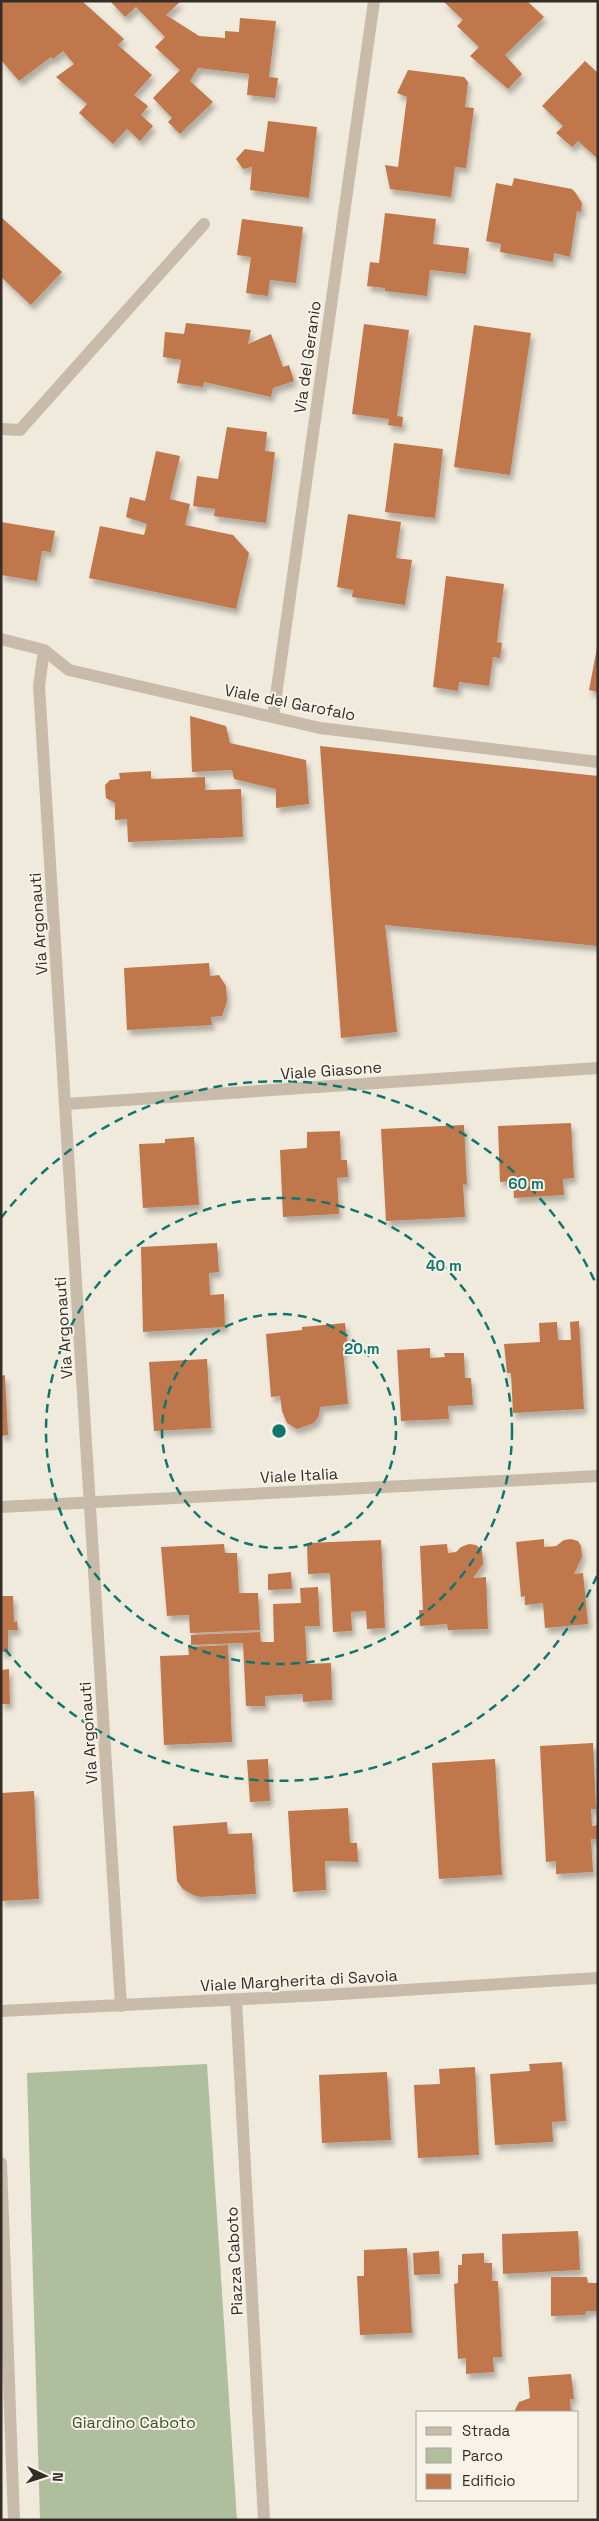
<svg xmlns="http://www.w3.org/2000/svg" width="599" height="2521" font-family="'Space Grotesk',sans-serif">
<style>
.green{fill:#afbf9d}
.building{fill:#bf774b;filter:url(#shadow)}
.lines{fill:none;stroke-linecap:round;stroke-linejoin:round}
.minor{stroke:#c8bba9;stroke-width:12}
.ring{fill:none;stroke:#0f766e;stroke-width:2.5;stroke-dasharray:9 6}
.labels{text-anchor:middle;stroke-width:4;stroke-linejoin:round;paint-order:stroke}
.street-label{font-size:16px;fill:#352e28;stroke:#f8f3e8}
.park-label{font-size:16px;fill:#40522d;stroke:#f8f3e8}
.centre{fill:#0f766e;stroke:#f8f3e8;stroke-width:2.5}
.ring-label{font-size:15px;text-anchor:middle;font-weight:bold;fill:#0f766e;stroke:#f8f3e8;stroke-width:4;stroke-linejoin:round;paint-order:stroke}
</style>
<defs>
<filter id="shadow"><feDropShadow dx="3" dy="5.5" stdDeviation="2.5" flood-color="#0004"/></filter>
</defs>
<rect width="100%" height="100%" fill="#f0eadc"/>
<path class="green" d="M207 2064 237 2520H40L27 2073Z"/>
<path class="building" d="M1 1H82L124 39 118 45 152 75 134 95 148 106 141 115 153 126 140 141 127 129 113 144 79 113 87 104 56 77 74 64 63 51 53 59 51 57 19 81 1 60Z
M110 1H181L166 15 199 36 225 38V31L239 32 240 18 276 21 269 77 278 78 275 98 247 95 249 74 198 68 190 81 213 102 180 134 168 122 172 118 153 98 180 70 155 47 165 37 136 7 125 17Z
M443 1H527L544 17 505 55 522 74 508 89 470 56 479 47 457 26 463 20Z
M585 61 598 73V159L578 141 572 147 556 133 563 126 542 106Z
M408 70 464 77 468 82 465 107 474 108 466 168 455 167 451 197 390 189 385 165 398 167 407 97 397 93Z
M268 121 317 127 309 198 250 190 252 167 243 169 236 159 245 149 264 152Z
M514 178 572 189 575 192 582 203 581 212 577 211 570 257 554 253 553 262 500 252 501 244 486 241 496 183 512 186Z
M385 213 436 219 433 244 469 248 466 274 430 270 427 296 385 291V288L367 286 370 262 379 263Z
M1 217 62 272 31 305 1 277Z
M242 219 303 227 296 283 270 280 268 296 246 293 251 257 237 255Z
M186 323 251 330 248 344 271 334 283 367 289 365 294 381 273 388 271 397 204 382 203 387 177 383 181 360 163 357 165 332 184 334Z
M364 324 409 330 397 416 403 417 402 427 388 425 389 419 352 414Z
M474 325 531 333 510 475 454 467Z
M227 427 267 432 265 451 275 452 266 523 214 516 215 509 193 506 197 476 218 479Z
M394 443 443 449 435 518 385 512Z
M156 451 180 456 170 499 190 504 185 525 233 535 249 553 236 609 89 578 100 526 144 535 147 524 126 517 130 497 145 501Z
M348 514 401 522 396 558 412 560 405 605 352 597 353 590 337 587Z
M1 522 55 531 51 552 42 551 37 581 1 575Z
M446 576 504 584 497 642 502 643 500 658 493 657 489 686 459 682 458 691 433 687Z
M597 648H598V692L589 690Z
M190 716 226 726 230 743 306 760 309 804 276 808V789L234 779 232 770 192 772Z
M320 746 598 776V946L385 925 397 1032 341 1038Z
M151 771V779L205 777V790L241 789 243 837 128 842 127 819 115 820V803L106 798 105 785 110 780 120 779 119 773Z
M209 963 210 976 219 975 226 986 227 1001 222 1016 211 1017 212 1025 127 1030 124 968Z
M571 1123 574 1178 563 1179 564 1195 514 1198 513 1181 500 1182 498 1126Z
M464 1125 467 1185 463 1184 465 1217 386 1221 381 1129Z
M340 1131 341 1160H347L348 1177 337 1178 339 1214 283 1217 280 1150 307 1148V1132Z
M194 1137 199 1205 143 1208 139 1144 165 1143V1139Z
M217 1243 219 1272 209 1273 210 1295 224 1294 225 1327 143 1332 141 1247Z
M579 1321 584 1409 513 1413 511 1373H507L504 1344 540 1342 539 1323 557 1322 558 1340H571L570 1322Z
M345 1323 348 1350H343L348 1404 320 1407 319 1416 314 1423 297 1429 287 1423 282 1411 280 1396 271 1397 266 1334 302 1330V1327Z
M430 1348V1358L445 1357 444 1353H464L465 1378H471L473 1405 448 1406 449 1419 401 1421 397 1350Z
M207 1359 211 1428 154 1431 149 1362Z
M5 1375 8 1435 1 1436V1376Z
M544 1539V1547L556 1546 564 1540 571 1539 578 1541 581 1546 582 1557 574 1574 583 1573 588 1624 545 1628 543 1603 525 1605V1596L521 1597 516 1542Z
M381 1540 385 1628 367 1629 366 1611 351 1612 352 1631 333 1632 330 1573 308 1574 307 1543Z
M224 1544 225 1553H237L239 1593H258L260 1630 190 1633 189 1615 167 1616 161 1547Z
M447 1544 448 1553 456 1552 461 1547 469 1544 476 1545 482 1550 483 1564 473 1578 486 1577 488 1629 448 1630 447 1624 420 1626 419 1610H423L420 1546Z
M291 1572 292 1589 268 1590V1574Z
M318 1587 320 1626H305L307 1664 331 1663 332 1700 303 1702V1694L265 1696V1706H246L243 1643 191 1645V1635L260 1632 261 1642H274L273 1604 301 1603 300 1588Z
M1 1596H13L14 1622 17 1621 18 1630H8V1652H1Z
M228 1645 232 1742 164 1745 160 1656 189 1655 188 1647Z
M9 1669 10 1704H1V1670Z
M593 1743 596 1809H591L592 1826 598 1825V1839H591L593 1872 556 1874V1861L546 1862 540 1746Z
M268 1759 270 1801 250 1802 247 1760Z
M495 1759 502 1875 439 1879 432 1763Z
M34 1791 39 1899 1 1901V1793Z
M348 1808 350 1843H357L358 1862 325 1861 326 1890 293 1892 288 1811Z
M227 1822 228 1834 252 1833 256 1894 200 1897 193 1895 183 1889 177 1881 173 1826Z
M562 2062 566 2121 552 2122 553 2142 495 2145 490 2074 530 2071 529 2064Z
M475 2067 479 2155 418 2158 414 2085 440 2084 439 2069Z
M387 2072 391 2140 322 2143 319 2075Z
M578 2231 580 2270 503 2274 502 2234Z
M407 2248 412 2333 360 2335 357 2276H364V2250Z
M439 2251 440 2274 414 2275 413 2253Z
M484 2253V2263H492V2281H498L502 2357H493L494 2372 466 2374V2358L458 2359 454 2284 458 2283V2265H462V2254Z
M551 2277H587L588 2283H598V2311H586L585 2315 551 2316Z
M571 2374 574 2399H570L571 2412H514L519 2402 530 2398 528 2377Z"/>
<g class="lines">
<path class="minor" d="M1 429 20 430 204 224
M1 639 44 650 69 670 320 728 598 762
M44 650 39 686 121 2006
M273 717 374 1
M66 1104 598 1068
M1 1507 598 1476
M236 2000 264 2520
M1 2011 324 1995 598 1978
M1 2163 14 2520"/>
</g>
<g class="ring">
<circle cx="279" cy="1431" r="117"/>
<circle cx="279" cy="1431" r="233"/>
<path d="M597 1576A350 350 0 0 1 1 1644M1 1218A350 350 0 0 1 597 1286"/>
</g>
<g class="labels">
<g class="street-label">
<text transform="translate(307 357) rotate(-82)" y="6">Via del Geranio</text>
<text transform="translate(290 702) rotate(11)" y="6">Viale del Garofalo</text>
<text transform="translate(38 924) rotate(-94)" y="6">Via Argonauti</text>
<text transform="translate(331 1070) rotate(-4)" y="6">Viale Giasone</text>
<text transform="translate(63 1328) rotate(-94)" y="6">Via Argonauti</text>
<text transform="translate(299 1475) rotate(-3)" y="6">Viale Italia</text>
<text transform="translate(88 1733) rotate(-94)" y="6">Via Argonauti</text>
<text transform="translate(299 1980) rotate(-3)" y="6">Viale Margherita di Savoia</text>
<text transform="translate(234 2261) rotate(-93)" y="6">Piazza Caboto</text>
</g>
<g class="park-label">
<text x="134" y="2428">Giardino Caboto</text>
</g>
</g>
<circle cx="279" cy="1431" r="8" class="centre"/>
<g class="ring-label">
<text x="526" y="1189">60 m</text>
<text x="444" y="1271">40 m</text>
<text x="362" y="1354">20 m</text>
</g>
<rect width="599" height="2521" fill="none" stroke="#352e28" stroke-width="5"/>
<rect x="416" y="2411" width="162" height="90" fill="#f8f3e8" stroke="#aaa49b"/>
<rect x="426" y="2427" width="25" height="8" fill="#c8bba9" stroke="#aaa49b"/>
<text x="462" y="2436" font-size="15" fill="#352e28">Strada</text>
<rect x="426" y="2448" width="25" height="15" fill="#afbf9d" stroke="#aaa49b"/>
<text x="462" y="2461" font-size="15" fill="#352e28">Parco</text>
<rect x="426" y="2474" width="25" height="15" fill="#bf774b" stroke="#aaa49b"/>
<text x="462" y="2486" font-size="15" fill="#352e28">Edificio</text>
<g transform="translate(45 2476) rotate(94)" stroke="#f8f3e8" stroke-width="4" paint-order="stroke">
<path d="M0-4L9 19L0 12L-9 19Z" fill="#352e28"/>
<text y="-8" font-size="14" font-weight="bold" text-anchor="middle" fill="#352e28">N</text>
</g>
</svg>
